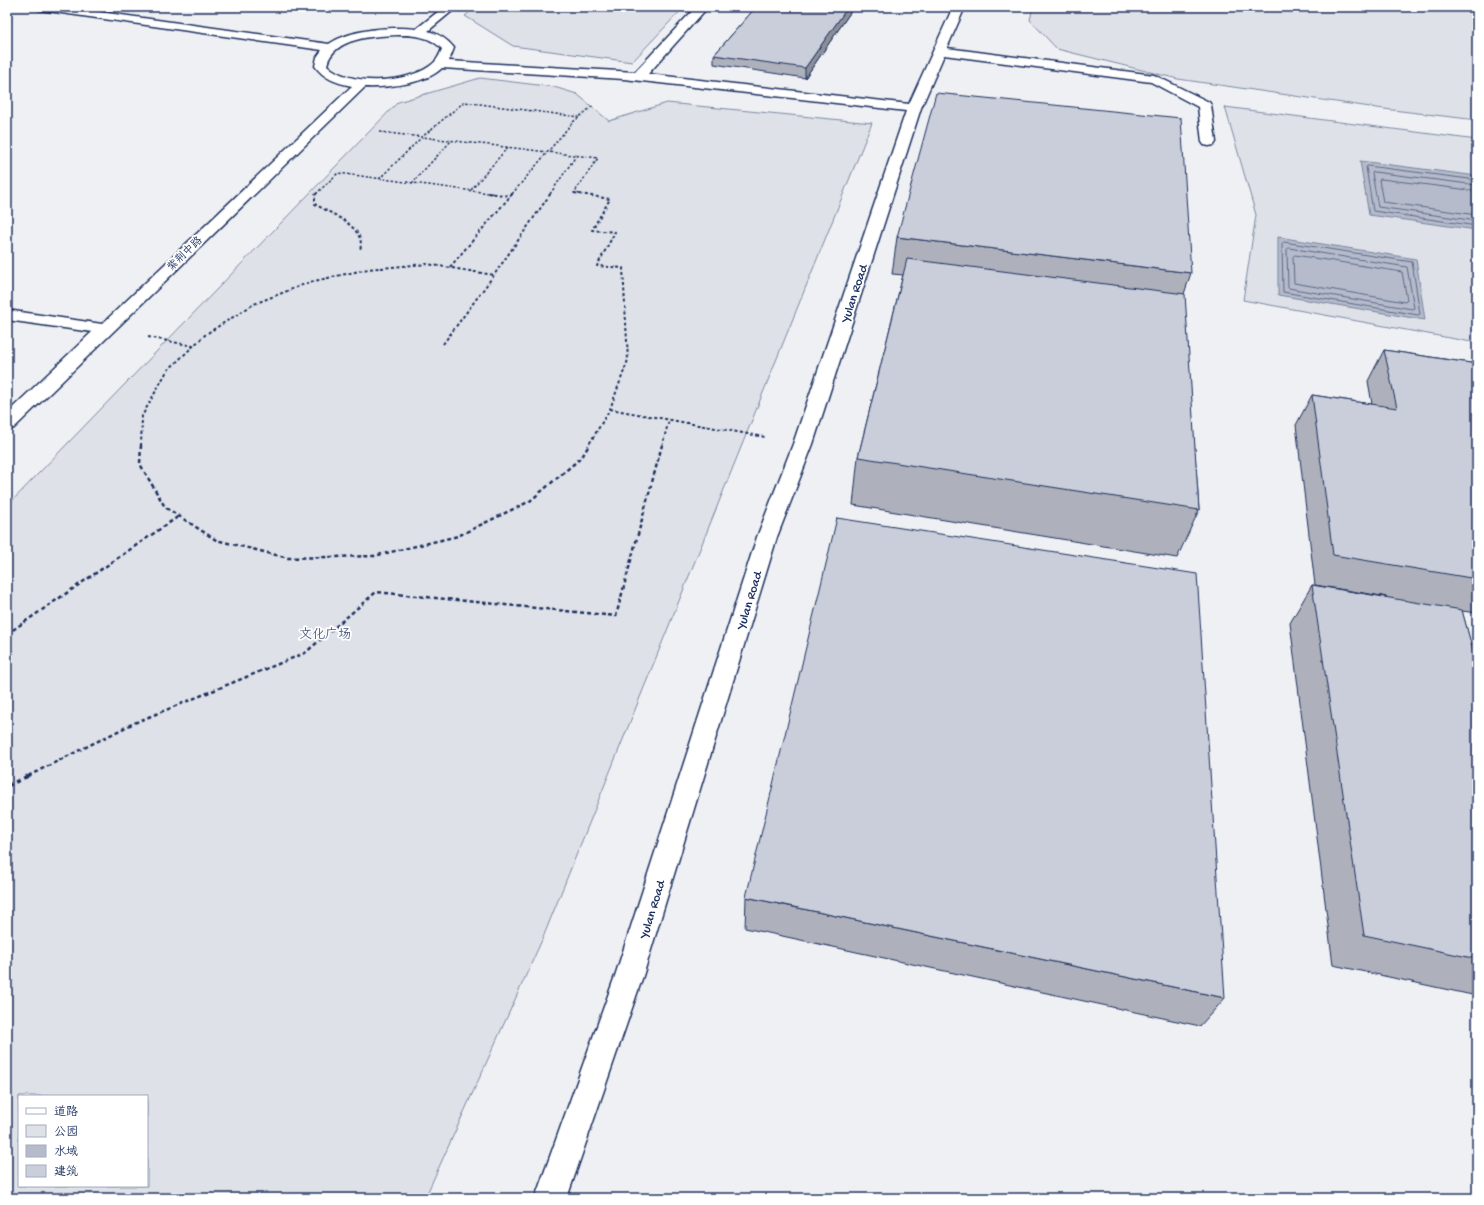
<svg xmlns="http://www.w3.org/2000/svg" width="1484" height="1205" font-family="'Gochi Hand','LXGW WenKai TC',sans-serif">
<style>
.built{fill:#eff0f4;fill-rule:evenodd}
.green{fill:#dee1e7;stroke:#7c88a2;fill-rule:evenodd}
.water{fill:#b5bbca;stroke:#77839f}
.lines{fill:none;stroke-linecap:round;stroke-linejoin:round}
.shore{stroke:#596789;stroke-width:1}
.minor-casing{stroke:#1b2f5e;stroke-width:3}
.path-far3{stroke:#1b2f5e;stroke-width:1.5;stroke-dasharray:2.5 2;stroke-linecap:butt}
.path-far2{stroke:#1b2f5e;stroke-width:2;stroke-dasharray:3 2.5;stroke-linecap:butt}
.path-far1{stroke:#1b2f5e;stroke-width:2.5;stroke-dasharray:4 3;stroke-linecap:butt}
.path{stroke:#1b2f5e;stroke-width:3.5;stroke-dasharray:5 4;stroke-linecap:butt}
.minor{fill:#fff;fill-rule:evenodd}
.wall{fill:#aeb1bb;stroke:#1b2f5e}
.shaded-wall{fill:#8d9099;stroke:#1b2f5e}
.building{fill:#caceda;stroke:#1b2f5e}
.labels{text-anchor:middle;stroke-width:3.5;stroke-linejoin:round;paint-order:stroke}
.far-street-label{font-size:11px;fill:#1b2f5e;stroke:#fff}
.street-label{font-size:13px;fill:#1b2f5e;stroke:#fff}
.park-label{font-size:13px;fill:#4c5c80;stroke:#fff}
</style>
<rect width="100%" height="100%" fill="#fff"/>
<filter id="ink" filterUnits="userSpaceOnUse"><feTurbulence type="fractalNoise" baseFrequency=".025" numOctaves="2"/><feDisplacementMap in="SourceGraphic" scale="8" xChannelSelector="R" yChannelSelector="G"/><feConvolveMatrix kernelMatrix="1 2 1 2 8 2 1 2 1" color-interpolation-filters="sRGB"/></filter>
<g filter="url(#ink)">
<path class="built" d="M7 7H1477V1198H7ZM19 1096H147V1186H19Z"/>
<path class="green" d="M475 7H684L632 62 513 46 465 16Z
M1033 7H1477V120L1384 109 1178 79 1057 49 1030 20Z
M480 78 554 87 577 94 609 121 667 103 872 123 542 940 425 1198H7V506L398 102ZM19 1096H147V1186H19Z
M1225 107 1477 140V343L1243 300 1256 215Z"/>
<path class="water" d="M1360 161 1477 176V230L1369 215Z
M1278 237 1416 259 1425 320 1278 295Z"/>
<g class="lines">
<path class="shore" d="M1477 180 1368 166 1366 167 1373 211 1477 226
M1477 185 1374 172 1372 173 1378 207 1477 221
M1477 191 1381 179 1379 180 1383 202 1477 215
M1284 242 1412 262 1420 314 1418 315 1283 292 1282 244Z
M1289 248 1407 267 1414 308 1412 309 1288 288 1287 250Z
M1295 255 1402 272 1407 300 1405 302 1294 283 1293 257Z"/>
<g class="minor-casing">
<path id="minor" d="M34 7H64L329 44C351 29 391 26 416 29L444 7H457L428 31C439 34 447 39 454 48L449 61 635 72 696 7H708L648 74 909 104 953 7H965L947 48 1154 75 1209 102 1211 105 1216 142 1214 145 1209 146 1204 145 1202 142 1198 107 1151 82 944 55 921 108 813 444 777 537 643 976 567 1198H535L615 976 757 537 793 444 906 111 624 79 442 68C426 84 387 88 365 87L14 428 7 430V413L92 332 7 320V310L102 324 352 86C337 83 324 79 315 66L317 57 322 50 40 10 36 9ZM398 35C414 35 430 36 442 49 439 56 437 61 430 66 406 83 349 87 327 65 333 37 375 36 398 35Z"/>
</g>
<path class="path-far3" d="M380 132 598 158 574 193 580 194
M379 179 422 137 464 102 579 117
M412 183 451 141
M471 190 508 147
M316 194 338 173 496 194
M512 194 573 122 594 105
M550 194 576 156"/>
<path class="path-far2" d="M317 193 315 195V204C331 214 367 227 360 250
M488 193 511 196
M574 193 610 199 592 230 615 232 597 266 623 268 628 360 610 409 588 446
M450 267 513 193
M148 337 193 346
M443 344 494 275 551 193
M610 409 765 437
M141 446 142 416 167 371 206 334 254 304 310 282 368 269 427 264 494 275
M662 446 669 420"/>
<path class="path-far1" d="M141 445 140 464 165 507 216 540 288 558 374 556 458 536 530 501 582 457 589 445
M7 634 179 516
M28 776 134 723 305 653 376 592 616 616 662 445"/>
<path class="path" d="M7 786 30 775"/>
<use href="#minor" class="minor"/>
</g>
<path class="wall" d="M756 7H854L805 78 714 64V55Z
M897 237 1191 273 1184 294 1199 510 1177 558 853 505 858 457 903 275 892 274Z
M1384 350 1477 364V613L1462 611 1477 666V996L1333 965 1290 623 1312 585 1387 597 1315 585 1296 425 1312 395 1372 404 1368 381Z
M746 897 1225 998 1200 1026 745 928Z"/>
<path class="shaded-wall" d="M848 7H854L805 78V68Z"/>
<path class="building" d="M756 7H848L805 68 714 55Z
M936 93 1181 118 1191 273 897 237Z
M907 259 1185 294 1199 510 858 457Z
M1384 350 1477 364V579L1333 555 1312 395 1397 408Z
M837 518 1197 574 1225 998 746 897Z
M1312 585 1462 610 1477 666V959L1364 935Z"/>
</g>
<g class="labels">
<g class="far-street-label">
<text transform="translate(184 253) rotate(-44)" y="4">紫荆中路</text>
</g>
<g class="street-label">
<text transform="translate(853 293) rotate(-72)" y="5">Yulan Road</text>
<text transform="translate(748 600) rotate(-73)" y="5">Yulan Road</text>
<text transform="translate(651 909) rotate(-73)" y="5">Yulan Road</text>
</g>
<g class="park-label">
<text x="325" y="638">文化广场</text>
</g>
</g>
<rect width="1484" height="1205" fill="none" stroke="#fff" stroke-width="24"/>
<rect x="12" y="12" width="1460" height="1181" fill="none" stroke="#1b2f5e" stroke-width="1.5" filter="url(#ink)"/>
<rect x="18" y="1095" width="130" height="92" fill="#ffffff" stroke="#a4acbf"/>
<rect x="26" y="1108" width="20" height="6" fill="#ffffff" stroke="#a4acbf"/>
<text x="54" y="1115" font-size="12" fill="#1b2f5e">道路</text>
<rect x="26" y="1125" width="20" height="12" fill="#dee1e7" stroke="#a4acbf"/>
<text x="54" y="1135" font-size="12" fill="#1b2f5e">公园</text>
<rect x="26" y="1145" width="20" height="12" fill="#b5bbca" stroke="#a4acbf"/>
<text x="54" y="1155" font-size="12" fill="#1b2f5e">水域</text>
<rect x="26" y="1165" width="20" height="12" fill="#caceda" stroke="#a4acbf"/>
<text x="54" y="1175" font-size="12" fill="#1b2f5e">建筑</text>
</svg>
